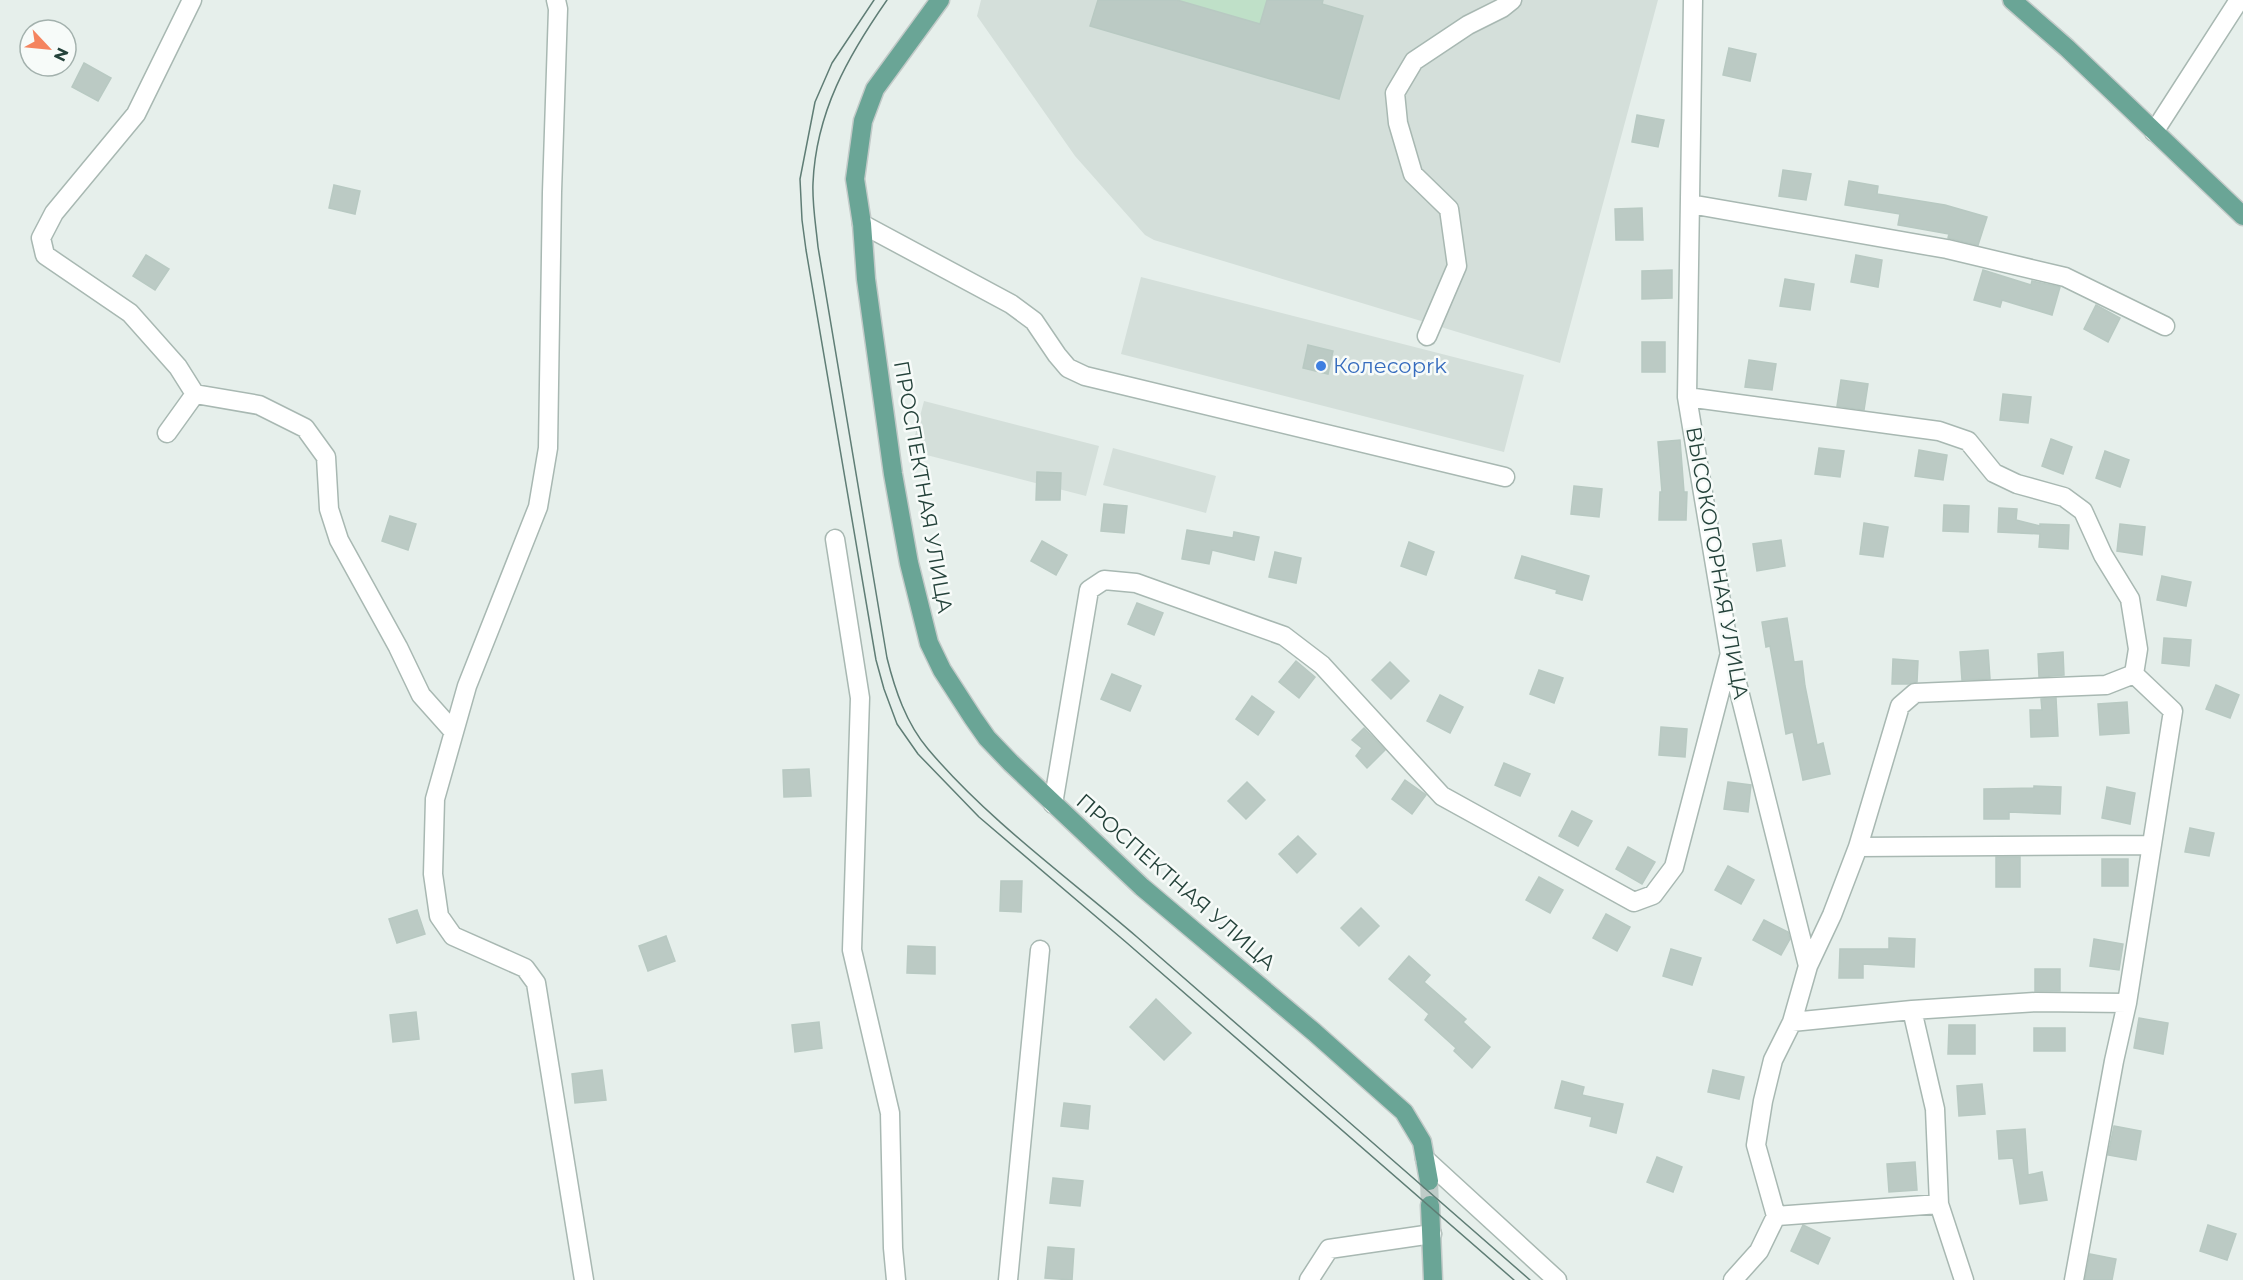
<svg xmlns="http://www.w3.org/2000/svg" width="2243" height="1280" font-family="Montserrat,sans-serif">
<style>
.built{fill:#d4dfda}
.green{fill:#bfe0c8}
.building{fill:#bbcac4;stroke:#b8c9c2;stroke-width:1.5}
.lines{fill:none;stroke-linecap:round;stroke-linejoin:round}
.major-tunnel{stroke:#bfccc8;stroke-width:18;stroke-dasharray:18 9;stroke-linecap:butt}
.minor-casing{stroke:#a8b8b2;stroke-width:21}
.major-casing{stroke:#c2cac8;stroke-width:21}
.minor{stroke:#fff;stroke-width:18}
.major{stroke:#6aa596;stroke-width:18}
.tram{stroke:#5f7d75;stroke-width:1.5}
.shop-dot{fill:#3f7fe0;stroke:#f7fbf9;stroke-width:2}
.labels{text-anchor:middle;stroke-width:5;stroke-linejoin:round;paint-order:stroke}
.shop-label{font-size:21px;fill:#366cbe;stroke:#f7fbf9;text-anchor:start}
.street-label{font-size:21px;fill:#24423a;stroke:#f7fbf9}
</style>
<rect width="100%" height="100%" fill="#e6efeb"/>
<path class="built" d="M981 0H1658L1560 363 1154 240 1145 235 1075 156 977 16Z
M1141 277 1524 375 1504 452 1121 354Z
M924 401 1099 446 1086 496 911 451Z
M1113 448 1216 476 1206 513 1103 485Z"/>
<path class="green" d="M1177 0H1267L1260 24Z"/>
<path class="building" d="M1098 0H1177L1260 24 1267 0H1323L1322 4 1363 16 1339 99 1090 26Z
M1729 48 1756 54 1750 81 1723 75Z
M84 63 111 78 98 101 72 87Z
M1637 115 1664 120 1658 147 1632 142Z
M1783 170 1811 174 1806 200 1779 196Z
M1849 181 1878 186 1877 194 1945 205 1987 217 1978 245 1948 238 1949 234 1898 225 1900 214 1845 205Z
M334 185 360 191 355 214 329 208Z
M1642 208 1643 240H1616L1615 209Z
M146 255 169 269 155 290 133 276Z
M1856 255 1882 260 1878 287 1851 282Z
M1672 270V298L1642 299V271Z
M1983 270 2031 285 2032 281 2060 287 2052 315 2002 300 2000 307 1974 300Z
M1785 279 1814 284 1810 310 1780 306Z
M2096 305 2120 318 2108 342 2084 329Z
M1642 342H1665V372H1642Z
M1308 345 1333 351 1328 374 1303 368Z
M1749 360 1776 364 1772 390 1745 387Z
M1841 380 1868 384 1864 410 1837 406Z
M2003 394 2031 397 2028 423 2000 420Z
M2051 439 2072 447 2063 474 2042 466Z
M1680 440 1684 492H1687L1686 520H1659L1660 492H1662L1658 442Z
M1819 448 1844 451 1840 477 1815 474Z
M1919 450 1947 455 1943 480 1915 476Z
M2105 451 2129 460 2120 487 2096 478Z
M1037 472 1061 473 1060 500H1036Z
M1574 486 1602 489 1599 517 1571 514Z
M1104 504 1127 506 1124 533 1101 531Z
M1944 505 1969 506 1968 532 1943 531Z
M1999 508 2017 509 2016 520 2040 526V524L2069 525 2068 549 2039 547 2040 534 1998 532Z
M390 516 416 524 408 550 382 541Z
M1864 523 1888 527 1883 557 1860 554Z
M2120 524 2145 527 2142 555 2117 551Z
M1187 530 1233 538 1234 532 1259 537 1254 560 1212 550 1209 564 1182 559Z
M1781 540 1785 566 1757 571 1753 544Z
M1042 541 1067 555 1056 575 1031 561Z
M1409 542 1434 552 1426 575 1401 566Z
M1275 552 1301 558 1296 583 1269 577Z
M1522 556 1589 576 1582 600 1556 593 1557 590 1515 578Z
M2162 576 2191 582 2186 606 2157 600Z
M1137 603 1163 613 1154 635 1128 624Z
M1787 618 1794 662 1802 661 1805 686 1817 745 1823 743 1830 774 1803 780 1793 732 1786 734 1770 646 1766 647 1762 622Z
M2164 638 2191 640 2189 666 2162 663Z
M1988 650 1990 679 1962 680 1960 652Z
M2063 652 2064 675 2039 677 2038 654Z
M1893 659 1918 661 1917 682 1908 684H1892Z
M1296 661 1315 677 1299 698 1279 682Z
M1390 662 1409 681 1391 699 1372 680Z
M1539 670 1563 678 1554 703 1530 694Z
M1112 674 1141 686 1130 711 1101 699Z
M2216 685 2239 695 2230 718 2206 709Z
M1440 695 1463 707 1450 733 1427 721Z
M1252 696 1274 712 1258 735 1236 719Z
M2056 698 2058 736 2031 737 2030 710H2042L2041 699Z
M2127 702 2129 733 2100 735 2098 704Z
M1661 727 1687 729 1685 757 1659 755Z
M1364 728 1385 750 1367 768 1356 756 1362 748 1352 740Z
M1504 763 1530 774 1520 796 1495 785Z
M809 769 811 796 784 797 783 770Z
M1405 780 1426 795 1412 814 1392 799Z
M1247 782 1265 800 1246 819 1228 801Z
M1728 782 1751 785 1748 812 1724 809Z
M2034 786 2061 787 2060 814 2009 812V819H1984V789L2034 788Z
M2107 787 2135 793 2130 824 2102 818Z
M1572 811 1592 821 1578 846 1559 836Z
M2190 828 2214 833 2209 856 2185 852Z
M1298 836 1316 854 1297 873 1279 854Z
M1628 847 1655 862 1642 884 1616 869Z
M1996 857H2020V887H1996Z
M2102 859H2128V886H2102Z
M1728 866 1754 880 1741 904 1715 890Z
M1539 877 1563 890 1550 913 1526 900Z
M1001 881H1022L1021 912 1000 911Z
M1361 908 1379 926 1359 946 1341 928Z
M417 910 425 934 397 943 389 919Z
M1606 914 1630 927 1617 951 1593 938Z
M1764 920 1788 932 1790 939 1781 955 1753 940Z
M666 936 675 961 648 971 639 946Z
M1889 938 1915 939 1914 967 1863 964V978H1839L1840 949H1889Z
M2094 939 2123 944 2119 970 2090 966Z
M908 946 935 947V974L907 973Z
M1671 949 1701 958 1692 985 1663 976Z
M1409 956 1430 975 1424 982 1466 1019 1463 1022 1490 1047 1472 1068 1454 1051 1456 1048 1425 1020 1429 1014 1389 979Z
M2035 969H2060V991H2035Z
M1156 999 1191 1033 1164 1060 1130 1027Z
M416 1012 419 1039 393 1042 390 1015Z
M2139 1018 2168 1023 2163 1054 2134 1048Z
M819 1022 822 1048 795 1052 792 1025Z
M1949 1025H1975V1054H1948Z
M2034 1028H2065V1051H2034Z
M602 1070 606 1100 575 1103 572 1074Z
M1713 1070 1744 1077 1739 1099 1708 1092Z
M1562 1081 1584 1087 1582 1095 1623 1104 1616 1133 1590 1126 1592 1117 1555 1108Z
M1982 1084 1985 1114 1959 1116 1957 1086Z
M1064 1103 1090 1106 1088 1129 1061 1126Z
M2114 1126 2141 1131 2136 1160 2108 1155Z
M2025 1129 2028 1175 2042 1172 2047 1200 2020 1204 2013 1158 1999 1159 1997 1131Z
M1657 1157 1682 1167 1673 1192 1647 1182Z
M1915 1162 1917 1190 1889 1192 1887 1164Z
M1053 1178 1083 1181 1080 1206 1050 1203Z
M1803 1225 1830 1238 1818 1264 1791 1251Z
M2208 1225 2236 1234 2227 1260 2200 1251Z
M1048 1247 1074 1249 1072 1280 1045 1278Z
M2090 1254 2116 1259 2112 1280H2085Z"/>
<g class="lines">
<path class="major-tunnel" d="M1429 1181 1430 1205"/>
<g class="minor-casing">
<path id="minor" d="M192 0 136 114 54 213 41 238 45 255 130 313 178 367 195 394
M556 0 558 9 552 192 548 448 538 507 467 686 435 799 433 874 439 916 453 936 525 968 536 983 584 1280
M1693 0 1687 397 1730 655 1808 966 1792 1022 1773 1060 1763 1101 1756 1145 1776 1216
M2154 132 2239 0
M1690 204 1947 249 2065 277 2165 326
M862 224 1011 304 1034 321 1057 355 1068 368 1085 376 1505 477
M1427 336 1457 266 1449 209 1413 174 1398 123 1395 93 1414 61 1468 25 1502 8 1512 0
M1687 397 1939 431 1968 441 1994 473 2017 484 2064 497 2083 511 2103 555 2130 599 2138 649 2134 674 2173 711 2127 1003 2114 1061 2074 1280
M167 433 195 394 259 405 305 428 326 457 329 509 339 540 398 647 421 695 454 732
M835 539 860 698 852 950 890 1113 893 1248 896 1280
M1053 804 1089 590 1104 580 1136 583 1284 636 1322 665 1442 796 1634 902 1653 895 1674 867 1729 657
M1858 847 2152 845
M1808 966 1832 915 1858 847 1900 706 1915 693 2106 685 2134 674
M1912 1010 1935 1109 1939 1204
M1792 1022 1912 1010 2036 1002 2127 1003
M1425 1159 1557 1280
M1776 1216 1939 1204 1964 1280
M1008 1280 1040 950
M1309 1280 1329 1249 1432 1234
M1733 1280 1759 1251 1776 1216"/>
</g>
<g class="major-casing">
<path id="major" d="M940 0 875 89 863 121 855 179 862 224 866 279 893 474 909 563 929 643 942 670 973 718 987 738 1011 763 1142 887 1314 1032 1404 1112 1422 1142 1429 1181
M2012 0 2067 48 2243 216
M1430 1205 1433 1280"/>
</g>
<use href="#minor" class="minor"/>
<use href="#major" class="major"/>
<path class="tram" d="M874 0 832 63 815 102 800 179 802 220 806 250 876 660 884 689 897 724 918 754 979 817 1127 943 1514 1280
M887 0C848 56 816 112 813 183 812 204 816 226 818 247L887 658C895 690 906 723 928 749 988 820 1066 876 1137 937 1268 1051 1399 1166 1530 1280"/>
</g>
<circle class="shop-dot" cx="1321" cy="366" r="6"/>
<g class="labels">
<g class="shop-label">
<text x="1333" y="373">Колесоprk</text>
</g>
<g class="street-label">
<text transform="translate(923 487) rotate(80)" y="7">ПРОСПЕКТНАЯ УЛИЦА</text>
<text transform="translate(1717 563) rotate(80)" y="7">ВЫСОКОГОРНАЯ УЛИЦА</text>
<text transform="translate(1176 882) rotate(41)" y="7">ПРОСПЕКТНАЯ УЛИЦА</text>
</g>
</g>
<g transform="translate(48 48) rotate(116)"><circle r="28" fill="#f7fbf9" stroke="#a3b1ad" stroke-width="1.5"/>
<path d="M0-4.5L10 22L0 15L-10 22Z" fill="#f4845f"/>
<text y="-9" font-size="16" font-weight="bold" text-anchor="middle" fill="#24423a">N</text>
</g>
</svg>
